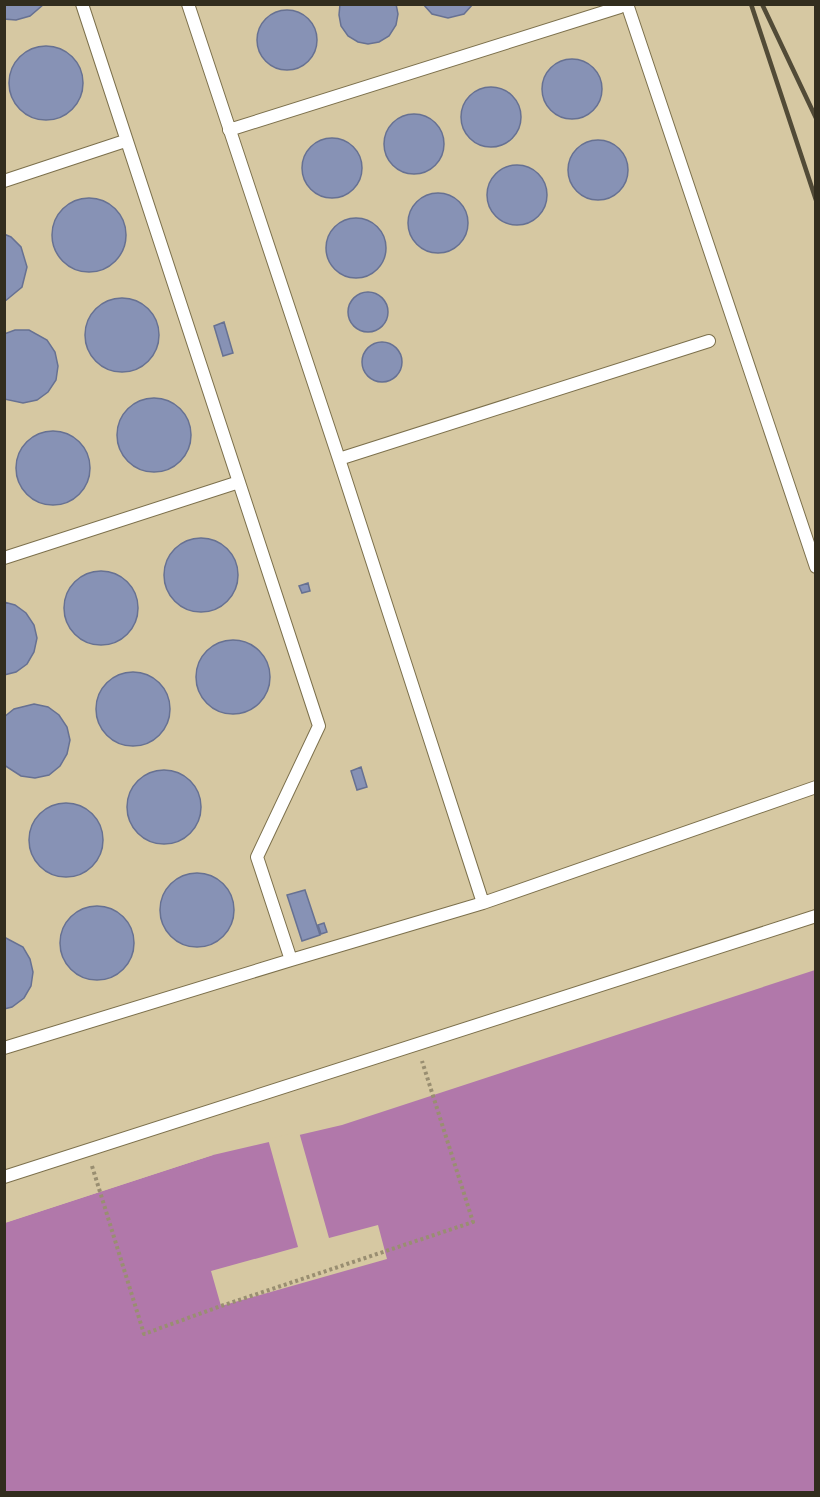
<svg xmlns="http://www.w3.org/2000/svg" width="820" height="1497" font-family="Cabin,sans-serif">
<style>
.water{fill:#b178aa}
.pier{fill:#d6c8a2}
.building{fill:#8792b5;stroke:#677192;stroke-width:1.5}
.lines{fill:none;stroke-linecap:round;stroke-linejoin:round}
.service-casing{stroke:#7c704c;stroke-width:14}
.path{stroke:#998e71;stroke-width:4;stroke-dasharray:3 3;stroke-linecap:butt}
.service{stroke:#fff;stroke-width:12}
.rail{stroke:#524b37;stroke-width:4.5}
</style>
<rect width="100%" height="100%" fill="#d6c8a2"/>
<path class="water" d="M815 970V1492H5L4 1223 213 1155 342 1125Z"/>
<path class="pier" d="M299 1132 329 1238 378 1225 387 1259 221 1306 211 1271 298 1247 268 1139Z
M212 1152 213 1155 5 1223 4 1219Z"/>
<path class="building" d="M4 4H44L30 16 16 20 4 19Z
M340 4H396L398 14 396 25 389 36 379 42 368 44 358 42 348 36 341 26 339 15Z
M423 4H473L464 14 448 18 432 14Z
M257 40a30 30 0 1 1 60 0a30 30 0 1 1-60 0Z
M9 83a37 37 0 1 1 74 0a37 37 0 1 1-74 0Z
M542 89a30 30 0 1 1 60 0a30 30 0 1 1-60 0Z
M461 117a30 30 0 1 1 60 0a30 30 0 1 1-60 0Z
M384 144a30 30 0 1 1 60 0a30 30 0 1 1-60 0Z
M302 168a30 30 0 1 1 60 0a30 30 0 1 1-60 0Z
M568 170a30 30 0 1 1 60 0a30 30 0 1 1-60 0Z
M487 195a30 30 0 1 1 60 0a30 30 0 1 1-60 0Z
M408 223a30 30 0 1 1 60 0a30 30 0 1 1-60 0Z
M52 235a37 37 0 1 1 74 0a37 37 0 1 1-74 0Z
M326 248a30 30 0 1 1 60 0a30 30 0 1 1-60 0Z
M4 234 11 237 21 247 27 267 22 287 4 302Z
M348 312a20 20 0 1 1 40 0a20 20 0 1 1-40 0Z
M85 335a37 37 0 1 1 74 0a37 37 0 1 1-74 0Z
M224 322 233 353 223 356 214 326Z
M15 330H29L47 340 55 352 58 366 56 380 48 392 37 400 23 403 4 399V334Z
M362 362a20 20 0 1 1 40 0a20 20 0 1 1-40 0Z
M117 435a37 37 0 1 1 74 0a37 37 0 1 1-74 0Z
M16 468a37 37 0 1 1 74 0a37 37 0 1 1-74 0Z
M164 575a37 37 0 1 1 74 0a37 37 0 1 1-74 0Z
M64 608a37 37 0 1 1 74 0a37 37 0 1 1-74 0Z
M308 583 310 591 302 593 299 586Z
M4 602 15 605 26 613 34 625 37 638 34 652 27 664 16 672 4 675Z
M196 677a37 37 0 1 1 74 0a37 37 0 1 1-74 0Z
M96 709a37 37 0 1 1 74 0a37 37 0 1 1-74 0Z
M34 704 48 707 59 715 67 727 70 740 67 754 60 766 49 775 35 778 21 776 4 765V717L14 709Z
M361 767 367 787 357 790 351 771Z
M127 807a37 37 0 1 1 74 0a37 37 0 1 1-74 0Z
M29 840a37 37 0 1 1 74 0a37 37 0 1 1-74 0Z
M160 910a37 37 0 1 1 74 0a37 37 0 1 1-74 0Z
M305 890 320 935 302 941 287 895Z
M60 943a37 37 0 1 1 74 0a37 37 0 1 1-74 0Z
M324 923 327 932 321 934 318 925Z
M4 937 23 947 30 959 33 972 31 986 24 998 12 1007 4 1009Z"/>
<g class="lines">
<g class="service-casing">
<path id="service" d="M82 4 319 726 257 857 291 960
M188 4 339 459 483 903
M627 4 816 567
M229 130 620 7
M4 181 125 141
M339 459 709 341
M4 558 239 482
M4 1048 291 960 483 903 816 787
M4 1177 816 916"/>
</g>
<path class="path" d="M92 1166 144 1334 221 1306 473 1222 422 1061"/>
<use href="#service" class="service"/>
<path class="rail" d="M751 4 816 200
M762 4 816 118"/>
</g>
<rect width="820" height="1497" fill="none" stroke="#322d1e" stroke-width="12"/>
</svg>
